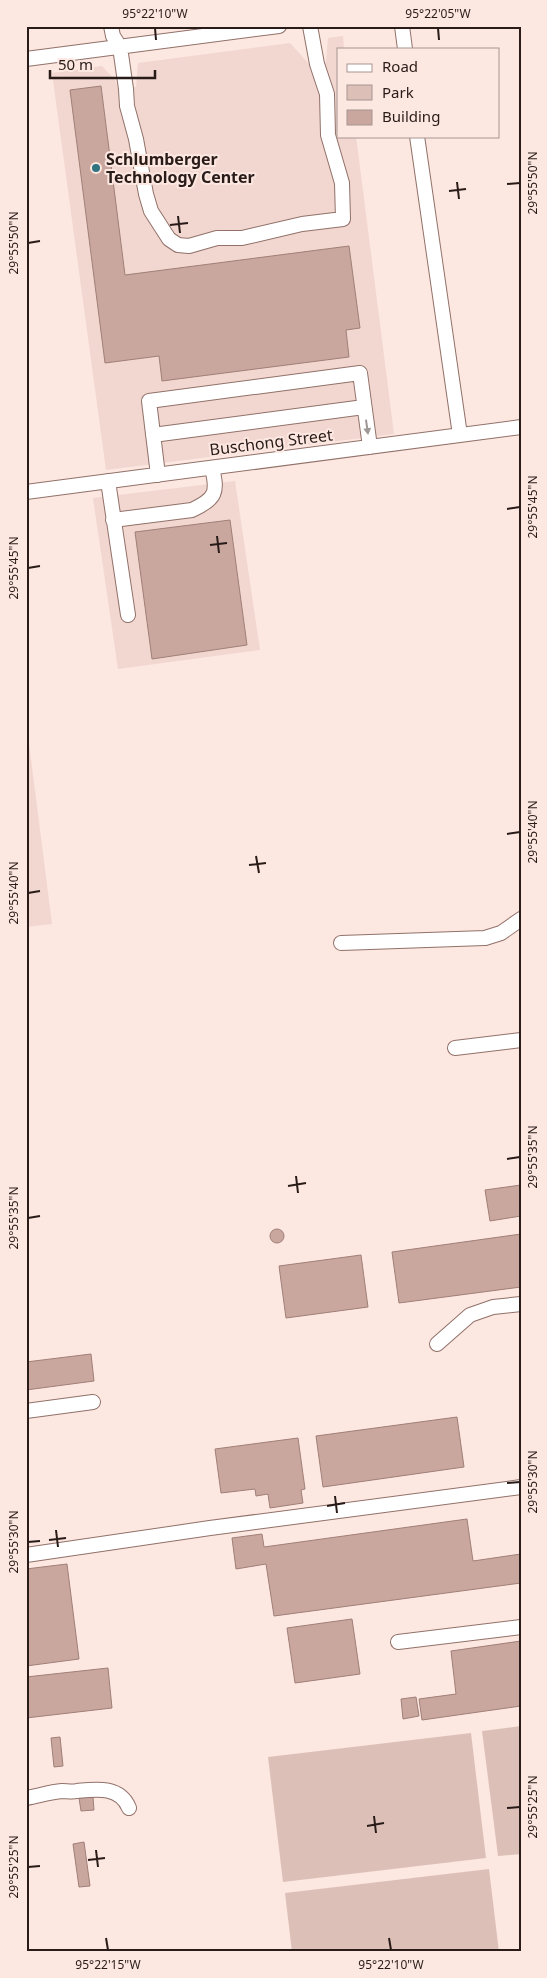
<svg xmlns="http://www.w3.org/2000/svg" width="547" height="1978" font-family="'Noto Sans',sans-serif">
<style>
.built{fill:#f1d7d0}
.green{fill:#dcc0b8}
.building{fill:#c9a79e;stroke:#a07f77}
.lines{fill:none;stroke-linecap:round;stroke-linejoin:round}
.minor-casing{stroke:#917169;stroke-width:16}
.minor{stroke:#fff;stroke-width:14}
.oneway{fill:#9e9897}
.ticks{fill:none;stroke:#281b18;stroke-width:2}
.poi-dot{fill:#2d7480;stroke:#fde7e1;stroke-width:2}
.labels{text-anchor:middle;stroke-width:4;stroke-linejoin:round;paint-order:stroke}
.poi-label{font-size:16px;font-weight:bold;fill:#281b18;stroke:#fde7e1;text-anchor:start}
.street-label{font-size:16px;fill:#281b18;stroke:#fde7e1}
.neatline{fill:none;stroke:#281b18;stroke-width:2}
.ticks-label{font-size:12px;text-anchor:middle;fill:#281b18}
</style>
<rect width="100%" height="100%" fill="#fde7e1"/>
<path class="built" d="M343 36 344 49H338V136H356L394 434 106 470 52 73 102 66 115 80 118 89 136 87 138 63 290 43 310 65 326 62 328 38Z
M235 481 260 650 118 669 93 498Z
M26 720 52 924 26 927Z"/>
<path class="green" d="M521 1726V1854L498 1856 482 1731Z
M471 1733 486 1858 283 1882 268 1757Z
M489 1869 499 1952H292L285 1893Z"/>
<path class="building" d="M101 86 125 275 349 246 360 328 346 330 349 357 162 381 159 356 105 363 70 90Z
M230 520 247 645 152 659 135 532Z
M521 1185V1216L490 1221 485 1190Z
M270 1236a7 7 0 1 1 14 0a7 7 0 1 1-14 0Z
M521 1234V1287L399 1303 392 1252Z
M361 1255 368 1307 286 1318 279 1266Z
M91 1354 94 1381 26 1390V1362Z
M457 1417 464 1467 323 1487 316 1436Z
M298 1438 305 1489 301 1490 303 1503 270 1508 268 1494 256 1496 255 1489 221 1493 215 1449Z
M467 1519 473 1561 521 1554V1583L274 1616 266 1564 236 1569 232 1538 262 1534 264 1547Z
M67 1564 79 1659 26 1666V1569Z
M352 1619 360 1674 295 1683 287 1628Z
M521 1641V1706L422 1720 419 1699 456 1694 451 1651Z
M108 1668 112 1708 26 1718V1677Z
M416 1697 419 1716 403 1719 401 1699Z
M60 1737 63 1766 54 1767 51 1738Z
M93 1797 94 1810 81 1811 79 1798Z
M84 1842 90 1886 79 1887 73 1844Z"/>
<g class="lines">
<g class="minor-casing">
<path id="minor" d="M111 26 113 36 120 47 126 89 127 106 136 139 146 194 151 211 169 239 178 245 189 246 217 238H242L302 224 343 219 342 183 328 135 327 94 317 64 310 26
M402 26 405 49
M26 59 279 26
M417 136 460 435
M153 435 364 407
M158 475 149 401 360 373 370 447
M108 481 128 615
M26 492 521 427
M113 520 192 510C216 499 218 492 212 468
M341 943 485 938 501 933 521 919
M455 1048 521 1040
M437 1344 470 1315 493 1307 521 1304
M26 1411 93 1402
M26 1555 210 1528 521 1487
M398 1642 521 1627
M26 1798C38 1796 50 1792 62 1791 67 1791 72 1792 77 1791 97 1789 120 1786 129 1808"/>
</g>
<use href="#minor" class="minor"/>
</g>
<defs><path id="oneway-solid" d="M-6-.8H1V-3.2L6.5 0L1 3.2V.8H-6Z" transform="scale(1.25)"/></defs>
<use class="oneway" href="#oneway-solid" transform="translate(367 427) rotate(82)"/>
<path class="ticks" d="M155 28 156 40M438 28 439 40M457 182 459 199M507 184 520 183M449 191 466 189M178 216 180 233M170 225 188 223M28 243 40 241M507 509 520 507M217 536 219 553M210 545 227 543M28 568 40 566M507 834 520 832M256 856 259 873M249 865 266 863M28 893 40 891M507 1159 520 1157M296 1176 298 1193M288 1186 306 1183M28 1218 40 1216M507 1483 520 1482M335 1496 337 1513M327 1506 345 1503M56 1530 58 1547M49 1540 66 1538M28 1542 40 1541M507 1808 520 1807M374 1816 376 1833M367 1826 384 1823M96 1850 98 1867M88 1860 105 1858M28 1867 40 1866M106 1938 108 1950M389 1938 391 1950"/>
<circle class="poi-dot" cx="96" cy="168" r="5"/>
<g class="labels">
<g class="poi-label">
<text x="106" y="165">Schlumberger<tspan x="106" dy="18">Technology Center</tspan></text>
</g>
<g class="street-label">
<text transform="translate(271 442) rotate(-7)" y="6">Buschong Street</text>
</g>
</g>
<rect width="547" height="1978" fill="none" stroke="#fde7e1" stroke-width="55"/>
<rect x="337" y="48" width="162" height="90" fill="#fde7e1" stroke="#a89591"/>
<rect x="347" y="64" width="25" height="8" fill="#ffffff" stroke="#a89591"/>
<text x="382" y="72" font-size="15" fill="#281b18">Road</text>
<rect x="347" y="85" width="25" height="15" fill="#dcc0b8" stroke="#a89591"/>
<text x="382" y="98" font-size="15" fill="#281b18">Park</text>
<rect x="347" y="110" width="25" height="15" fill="#c9a79e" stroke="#a89591"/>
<text x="382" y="122" font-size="15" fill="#281b18">Building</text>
<path d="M50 70v8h105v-8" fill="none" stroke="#281b18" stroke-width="2.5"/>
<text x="58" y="70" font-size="15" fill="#281b18" stroke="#fde7e1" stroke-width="4" paint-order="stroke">50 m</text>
<rect x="28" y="28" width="492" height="1922" class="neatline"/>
<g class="ticks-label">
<text x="155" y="18">95°22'10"W</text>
<text x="438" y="18">95°22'05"W</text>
<text transform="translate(533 183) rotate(-90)" y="4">29°55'50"N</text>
<text transform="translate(14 243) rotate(-90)" y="4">29°55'50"N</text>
<text transform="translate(533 507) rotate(-90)" y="4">29°55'45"N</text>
<text transform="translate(14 568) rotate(-90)" y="4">29°55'45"N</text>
<text transform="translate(533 832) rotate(-90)" y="4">29°55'40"N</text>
<text transform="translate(14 893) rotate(-90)" y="4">29°55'40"N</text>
<text transform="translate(533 1157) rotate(-90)" y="4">29°55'35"N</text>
<text transform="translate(14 1218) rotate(-90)" y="4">29°55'35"N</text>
<text transform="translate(533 1482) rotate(-90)" y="4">29°55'30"N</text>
<text transform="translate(14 1542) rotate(-90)" y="4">29°55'30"N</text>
<text transform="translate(533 1807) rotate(-90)" y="4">29°55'25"N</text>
<text transform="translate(14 1867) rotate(-90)" y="4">29°55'25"N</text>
<text x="108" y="1969">95°22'15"W</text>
<text x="391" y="1969">95°22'10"W</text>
</g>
</svg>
